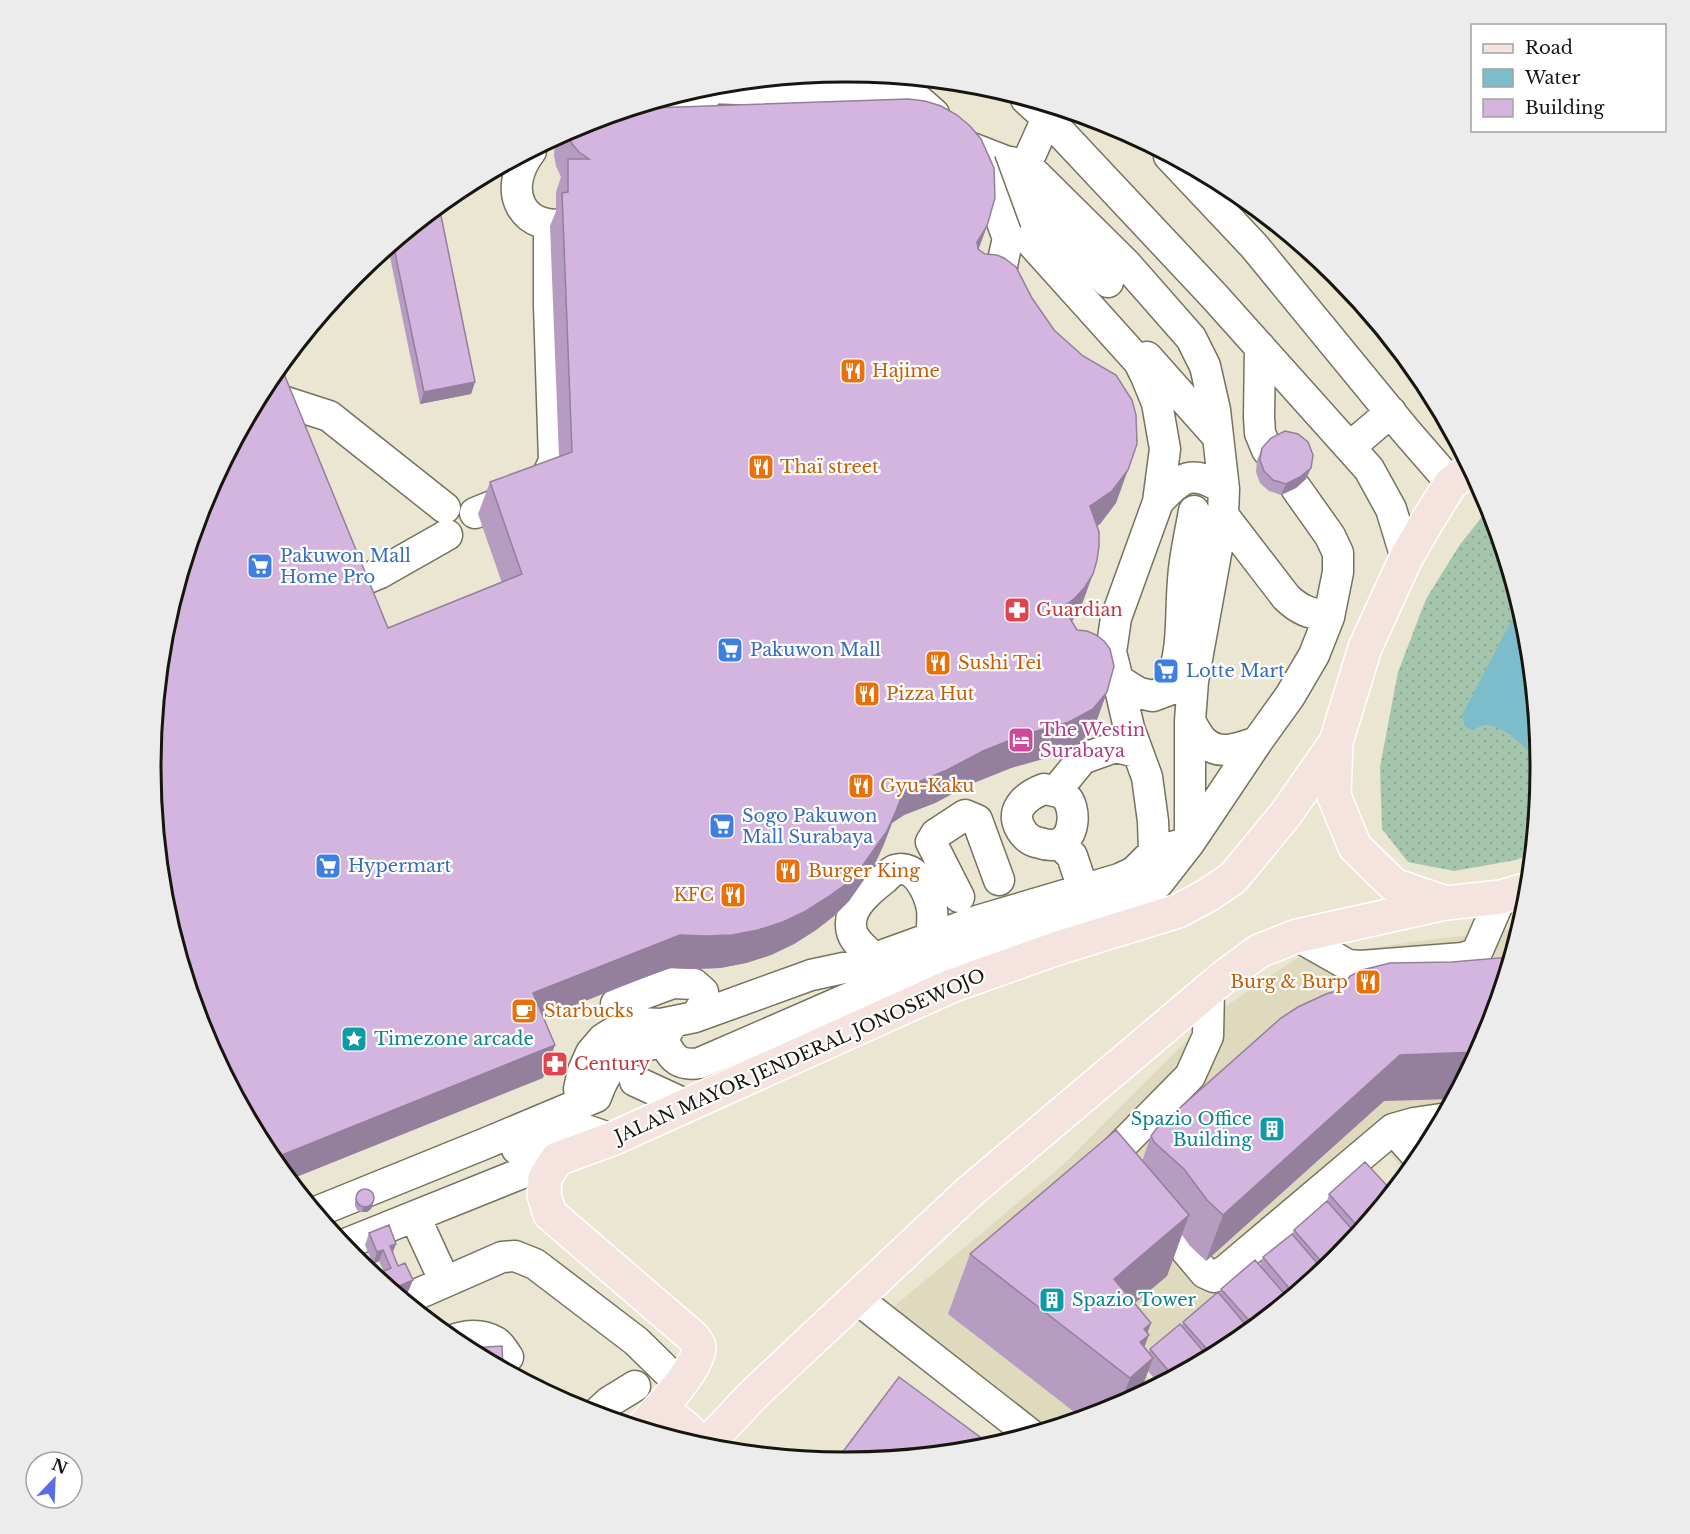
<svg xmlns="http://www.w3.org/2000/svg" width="1690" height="1534" font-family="'Libre Baskerville',serif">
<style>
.built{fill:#dfdabd}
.grass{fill:url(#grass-dots)}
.water{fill:#7dbdcb}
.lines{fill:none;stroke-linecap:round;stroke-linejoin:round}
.minor-casing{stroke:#75725e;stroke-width:33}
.major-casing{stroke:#fff;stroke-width:36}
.minor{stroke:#fff;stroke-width:30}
.major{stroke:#f4e3de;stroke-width:33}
.minor-bridge-casing{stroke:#75725e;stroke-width:33;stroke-linecap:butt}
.minor-bridge{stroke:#fff;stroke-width:30}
.wall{fill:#b69cc1}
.shaded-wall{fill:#947f9d}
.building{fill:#d4b5e0;stroke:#947f9d;stroke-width:1.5}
.labels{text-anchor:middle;stroke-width:4.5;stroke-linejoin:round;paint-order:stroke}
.food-label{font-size:18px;fill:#c56008;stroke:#fff;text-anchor:start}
.shop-label{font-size:18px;fill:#366cbe;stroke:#fff;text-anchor:start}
.health-label{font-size:18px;fill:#be3a42;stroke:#fff;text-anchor:start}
.hotel-label{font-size:18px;fill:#b23c85;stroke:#fff;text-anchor:start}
.culture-label{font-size:18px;fill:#0d838f;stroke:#fff;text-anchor:start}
.street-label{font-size:18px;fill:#17160e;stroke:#fff}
.rim{fill:none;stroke:#17160e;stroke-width:3}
</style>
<defs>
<pattern id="grass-dots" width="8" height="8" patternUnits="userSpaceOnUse" patternTransform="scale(1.5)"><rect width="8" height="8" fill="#a5c6ac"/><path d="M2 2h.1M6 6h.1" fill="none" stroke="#8da993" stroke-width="1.8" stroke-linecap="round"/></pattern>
</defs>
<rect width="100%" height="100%" fill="#eae6d1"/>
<path class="built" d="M1519 927 1487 1033 1423 1153 1407 1173 1385 1149 1137 1364 1155 1386 1111 1409 1009 1440 873 1324 1064 1164 1210 1017 1297 958 1436 939 1502 931Z"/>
<path class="grass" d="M1489 508 1527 632 1540 767 1531 854 1516 860 1454 871 1408 862 1382 829 1380 767 1398 672 1426 599 1459 546Z"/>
<path class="water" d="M1519 606 1527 632 1539 757 1537 759C1525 748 1502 723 1485 725 1480 726 1475 729 1471 730L1465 726 1462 715Z"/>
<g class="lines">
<g class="minor-casing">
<path id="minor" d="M848 72 873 94 917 120
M892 77 934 114
M710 88 873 94
M1026 99 1047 118 1214 296 1369 469 1391 509 1406 558
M660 101C678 117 704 109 710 85
M956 142 1005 161 1026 165 1126 264 1191 338 1205 366 1215 410 1224 489 1223 515 1193 681 1190 721V842
M531 151C500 191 522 235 574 223
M1169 156 1254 246 1405 430 1451 483
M1015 163C1016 187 1014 214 1030 232
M1026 165 1047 118 1055 108
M1020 196 1108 282
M994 201 1139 362 1146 376 1157 403 1165 449 1158 502 1116 618 1111 652 1118 680 1139 693 1153 696 1193 681
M1007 296C996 278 1004 258 1008 238
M1260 347 1259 417 1260 433 1267 450
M1147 357 1218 437
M262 391 273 398 329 416 445 508
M1350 447 1391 412
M1158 502C1182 476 1191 469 1224 489
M475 513 541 486 550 478 548 474 554 461 549 306V234H556V268
M1223 515 1286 597C1300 611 1310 613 1329 617
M341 567 349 586 380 573 447 535
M1118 680 1129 728 1147 777 1153 821 1154 852
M1171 680C1184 649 1180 613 1183 581 1184 558 1190 534 1194 511
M1190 721C1194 728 1198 736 1203 741 1219 757 1239 748 1257 742
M1044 789C1051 790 1059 791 1065 796 1077 808 1075 838 1058 844 1052 846 1046 845 1040 843 1034 842 1028 839 1024 834 1007 813 1023 797 1044 789Z
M1056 791 1082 759 1115 747 1137 752
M1060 844 1072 856 1083 889
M959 897 931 842 936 834 965 815 977 820 999 880
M1297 936 1348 965 1361 966 1463 958 1472 955 1478 950 1501 897
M874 958C865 949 851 940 851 926 849 906 871 889 884 879 887 876 892 871 895 870 916 863 929 893 932 909 933 918 932 928 931 937
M616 1004 673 983 694 984 703 992 704 1004 695 1017
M674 1022 667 1031 664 1042C673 1060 680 1066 700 1063L870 989 1039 928 1120 907 1142 895 1158 883 1190 842 1257 742 1290 696 1314 655 1329 617 1338 572V553L1330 536 1296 488
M635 1081 687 1105
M579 1089 583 1071 591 1053 603 1039 619 1029 637 1023 661 1024 695 1017 811 975 853 966 977 921 1119 879 1134 872 1154 852 1190 842
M1393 1129 1419 1158
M517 1149 586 1130 612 1139
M1122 1174 1115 1165 1116 1151 1190 1076 1208 1036 1209 990
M1153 1211 1205 1273 1214 1277 1226 1270 1393 1129 1414 1123 1441 1119
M316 1212 484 1144 596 1097C609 1060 626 1048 664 1042
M415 1217 445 1282
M343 1245 557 1159
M856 1298 1030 1434
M404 1300 502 1257 515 1256 535 1264 636 1341 680 1384
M453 1340C467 1335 482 1334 496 1342 501 1345 504 1352 508 1357
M596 1414 609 1402 635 1386"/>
</g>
<g class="major-casing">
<path id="major" d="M1336 742 1334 796 1355 847 1394 885 1446 903
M658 1411C675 1418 690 1428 699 1445
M642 1428C657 1412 701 1366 699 1346L694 1338 550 1214 544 1195 545 1178 557 1159 612 1139 951 986 1058 948 1178 911 1208 895 1233 878 1285 815 1336 742 1365 648 1406 558 1428 520 1451 483 1470 470
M704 1447 753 1395 967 1194 1225 976 1259 951 1297 936 1446 903 1501 897 1528 889"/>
</g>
<use href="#minor" class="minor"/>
<use href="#major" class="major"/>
<g class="minor-bridge-casing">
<path id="minor-bridge" d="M980 162 1006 233"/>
</g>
<use href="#minor-bridge" class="minor-bridge"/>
</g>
<path class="wall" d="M651 108 987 226 978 249 1116 503 1100 524 1097 526 1081 607 1072 621 1107 692 1095 725 1081 742 1057 755 1011 768 971 784 935 803 904 815 892 823 884 844 875 864 849 901 834 916 816 930 794 944 771 955 746 963 720 968 694 969 668 968 543 1018V1078L388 628 502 583 478 514 490 482 559 457 550 226 556 211V192L561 177 556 166 554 155 555 143 557 137 579 125Z
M439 206 475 382 471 394 420 404 388 247Z
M1262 448 1306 479 1296 488 1281 495 1269 491 1260 483 1256 472 1257 460Z
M1384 1101 1206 1261 1190 1246 1182 1235 1167 1276 1135 1303 1147 1333 1144 1347 1149 1353 1150 1349 1182 1326 1183 1322 1220 1294 1221 1289 1260 1266 1263 1257 1292 1234 1294 1230 1327 1201 1329 1194 1392 1191 1336 1259 1231 1345 1159 1384 1148 1371 1140 1393 1111 1409 1082 1418 948 1314 970 1254 1142 1161 1151 1136Z
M357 1195 371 1209 367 1212H362L357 1210 355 1206V1201Z
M369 1233 393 1254 408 1292 399 1296 381 1281 384 1272 379 1261 373 1264 365 1245Z"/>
<path class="shaded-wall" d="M987 226 975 259 977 242Z
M475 382 471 394 420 404 424 392Z
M1311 468 1306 479 1296 488 1281 495 1286 484Z
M1128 470 1116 503 1100 524 1078 538 1090 506Z
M1093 574 1081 607 1073 620 1063 630V607Z
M1107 692 1095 725 1081 742 1057 755 1011 768 971 784 935 803 904 815 892 823 884 844 875 864 849 901 834 916 816 930 794 944 771 955 746 963 720 968 694 969 668 968 521 1026 533 993 904 790 916 783Z
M555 1045 543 1078 289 1180 272 1159Z
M1477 1052 1452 1099 1384 1101 1206 1261 1223 1215 1400 1055Z
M373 1203 371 1209 367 1212H362L364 1206Z
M1189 1215 1167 1276 1092 1339 1114 1279Z
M396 1244 392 1255 386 1258 390 1246Z
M383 1250 379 1261 373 1264 377 1252Z
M413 1280 408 1292 399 1296 392 1290V1289Z
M1151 1323 1146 1337 1149 1335 1134 1374 1153 1358 1140 1393 1120 1404 1130 1378 1144 1329Z"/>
<path class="building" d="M908 99 925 101 941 106 957 115 970 126 981 139 994 168 995 198 987 226 977 242 978 249 985 254 997 255 1004 258 1016 267 1032 298 1054 330 1083 356 1116 375 1132 400 1136 415 1137 444 1128 470 1112 491 1090 506 1099 532V546L1097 560 1093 574 1085 587 1075 598 1063 607 1077 630 1087 631 1096 635 1104 641 1110 649 1114 666 1107 692 1093 709 1069 722 1023 735 983 751 947 770 916 783 904 790 896 811 887 831 861 868 846 884 828 897 806 911 783 922 758 930 732 935 706 936 680 935 533 993 555 1045 272 1159 267 1153 203 1033 163 902 150 767 163 631 203 501 267 381 274 373 282 369 388 628 522 574 490 482 572 452 562 193 568 192V159H589L579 152 572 144 567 131 579 125 649 104 651 108Z
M439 206 475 382 424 392 393 243Z
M1285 431 1298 434 1308 442 1313 455 1311 468 1300 477 1286 484 1273 480 1264 471 1260 460 1262 448 1271 438Z
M1510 957 1487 1033 1477 1052 1400 1055 1223 1215 1207 1200 1184 1169 1154 1142 1151 1136 1156 1129 1281 1018 1298 1007 1326 994 1340 990 1350 976 1362 970 1390 963 1452 962Z
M1116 1130 1189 1215 1114 1279 1151 1323 1144 1329 1149 1335 1140 1342 1153 1358 1130 1378 970 1254Z
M1365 1162 1392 1191 1360 1229 1329 1194Z
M356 1198a9 9 0 1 1 18 0a9 9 0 1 1-18 0Z
M1327 1201 1356 1234 1336 1259 1326 1267 1294 1230Z
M389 1225 396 1244 390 1246 398 1266 405 1263 413 1280 392 1289 384 1271 391 1268 383 1250 377 1252 369 1233Z
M1292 1234 1323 1270 1294 1294 1263 1257Z
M1255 1260 1288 1298 1254 1326 1221 1289Z
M1218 1292 1250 1330 1231 1345 1212 1355 1183 1322Z
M422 1308 425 1317 417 1310Z
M1180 1324 1208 1357 1173 1376 1150 1349Z
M502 1346 503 1368 472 1352V1348Z
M899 1377 984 1440 978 1449 845 1462 836 1461Z"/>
<defs>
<g id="restaurant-square" transform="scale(1.35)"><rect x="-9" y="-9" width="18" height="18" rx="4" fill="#e8710a" stroke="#fff"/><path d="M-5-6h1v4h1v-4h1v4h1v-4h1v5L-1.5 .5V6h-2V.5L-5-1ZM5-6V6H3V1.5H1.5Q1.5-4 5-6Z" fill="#fff"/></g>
<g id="supermarket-square" transform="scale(1.35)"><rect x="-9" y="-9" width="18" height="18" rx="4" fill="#3f7fe0" stroke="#fff"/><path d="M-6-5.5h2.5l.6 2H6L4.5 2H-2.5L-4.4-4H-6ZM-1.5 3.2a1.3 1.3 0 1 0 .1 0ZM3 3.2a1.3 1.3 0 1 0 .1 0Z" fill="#fff"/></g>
<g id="pharmacy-square" transform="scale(1.35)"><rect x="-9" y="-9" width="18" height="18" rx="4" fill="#e0444e" stroke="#fff"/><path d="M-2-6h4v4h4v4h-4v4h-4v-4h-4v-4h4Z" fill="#fff"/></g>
<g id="hotel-square" transform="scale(1.35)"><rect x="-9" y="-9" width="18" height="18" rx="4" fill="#d1479c" stroke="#fff"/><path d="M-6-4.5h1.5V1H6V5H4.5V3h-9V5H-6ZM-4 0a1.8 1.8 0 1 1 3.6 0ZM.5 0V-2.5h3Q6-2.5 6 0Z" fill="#fff"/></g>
<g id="cafe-square" transform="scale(1.35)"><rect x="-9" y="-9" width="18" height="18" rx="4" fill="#e8710a" stroke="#fff"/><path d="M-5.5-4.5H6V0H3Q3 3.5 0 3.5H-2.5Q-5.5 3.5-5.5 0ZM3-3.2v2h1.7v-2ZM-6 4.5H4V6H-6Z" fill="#fff"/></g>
<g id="sight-square" transform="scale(1.35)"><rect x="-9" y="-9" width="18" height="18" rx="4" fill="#0f9aa8" stroke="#fff"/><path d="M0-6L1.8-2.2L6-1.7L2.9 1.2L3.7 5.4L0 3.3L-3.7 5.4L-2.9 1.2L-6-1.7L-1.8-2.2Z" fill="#fff"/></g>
<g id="building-square" transform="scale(1.35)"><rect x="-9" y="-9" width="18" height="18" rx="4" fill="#0f9aa8" stroke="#fff"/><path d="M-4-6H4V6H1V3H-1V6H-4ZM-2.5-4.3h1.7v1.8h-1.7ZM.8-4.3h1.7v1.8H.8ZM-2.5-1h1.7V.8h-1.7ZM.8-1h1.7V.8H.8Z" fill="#fff"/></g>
</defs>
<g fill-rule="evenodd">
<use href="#restaurant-square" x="853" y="371"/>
<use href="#restaurant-square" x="761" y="467"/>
<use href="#supermarket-square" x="260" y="566"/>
<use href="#pharmacy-square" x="1017" y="610"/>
<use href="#supermarket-square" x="730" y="650"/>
<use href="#restaurant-square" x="938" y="663"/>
<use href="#supermarket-square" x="1166" y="671"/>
<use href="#restaurant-square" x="867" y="694"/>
<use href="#hotel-square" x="1021" y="740"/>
<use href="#restaurant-square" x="861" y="786"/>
<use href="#supermarket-square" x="722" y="826"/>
<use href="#supermarket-square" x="328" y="866"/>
<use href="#restaurant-square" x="788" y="871"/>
<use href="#restaurant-square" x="733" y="895"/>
<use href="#restaurant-square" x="1368" y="982"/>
<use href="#cafe-square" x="524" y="1011"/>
<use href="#sight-square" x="354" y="1039"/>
<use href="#pharmacy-square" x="555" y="1064"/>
<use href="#building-square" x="1272" y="1129"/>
<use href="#building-square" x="1052" y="1300"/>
</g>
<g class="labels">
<g class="food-label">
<text x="872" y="377">Hajime</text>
<text x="780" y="473">Thaï street</text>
<text x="958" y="669">Sushi Tei</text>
<text x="886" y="700">Pizza Hut</text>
<text x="880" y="792">Gyu-Kaku</text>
<text x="808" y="877">Burger King</text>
<text x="714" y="901" text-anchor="end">KFC</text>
<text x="1348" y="988" text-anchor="end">Burg &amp; Burp</text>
<text x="544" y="1017">Starbucks</text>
</g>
<g class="shop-label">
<text x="280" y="562">Pakuwon Mall<tspan x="280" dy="21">Home Pro</tspan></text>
<text x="750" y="656">Pakuwon Mall</text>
<text x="1186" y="677">Lotte Mart</text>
<text x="742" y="822">Sogo Pakuwon<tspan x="742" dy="21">Mall Surabaya</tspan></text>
<text x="348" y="872">Hypermart</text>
</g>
<g class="health-label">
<text x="1036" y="616">Guardian</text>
<text x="574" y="1070">Century</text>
</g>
<g class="hotel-label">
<text x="1040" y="736">The Westin<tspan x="1040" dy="21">Surabaya</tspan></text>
</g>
<g class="culture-label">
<text x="374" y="1045">Timezone arcade</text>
<text x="1252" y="1125" text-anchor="end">Spazio Office<tspan x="1252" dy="21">Building</tspan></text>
<text x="1072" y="1306">Spazio Tower</text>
</g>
<g class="street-label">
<text transform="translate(800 1056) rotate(-24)" y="6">JALAN MAYOR JENDERAL JONOSEWOJO</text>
</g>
</g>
<path d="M0 0H1690V1534H0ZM845 82H846A684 684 0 0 1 1530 766V768A684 684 0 0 1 846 1452H845A684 684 0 0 1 161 768V766A684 684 0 0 1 845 82Z" fill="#ececec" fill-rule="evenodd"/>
<path class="rim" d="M845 82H846A684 684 0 0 1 1530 766V768A684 684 0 0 1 846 1452H845A684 684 0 0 1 161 768V766A684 684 0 0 1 845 82Z"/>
<rect x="1471" y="24" width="195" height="108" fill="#ffffff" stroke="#a2a29f" stroke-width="1.5"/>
<rect x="1483" y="44" width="30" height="9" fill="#f4e3de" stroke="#a2a29f" stroke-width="1.5"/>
<text x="1525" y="54" font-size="18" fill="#17160e">Road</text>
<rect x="1483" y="69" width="30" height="18" fill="#7dbdcb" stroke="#a2a29f" stroke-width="1.5"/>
<text x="1525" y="84" font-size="18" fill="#17160e">Water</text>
<rect x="1483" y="99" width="30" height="18" fill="#d4b5e0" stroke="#a2a29f" stroke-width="1.5"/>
<text x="1525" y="114" font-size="18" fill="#17160e">Building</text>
<g transform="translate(54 1480) rotate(23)"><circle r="28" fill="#ffffff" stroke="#a2a29f" stroke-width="1.5"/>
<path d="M0-4.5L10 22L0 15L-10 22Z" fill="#5b6de4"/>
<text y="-9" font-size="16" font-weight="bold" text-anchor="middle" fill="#17160e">N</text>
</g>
</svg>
